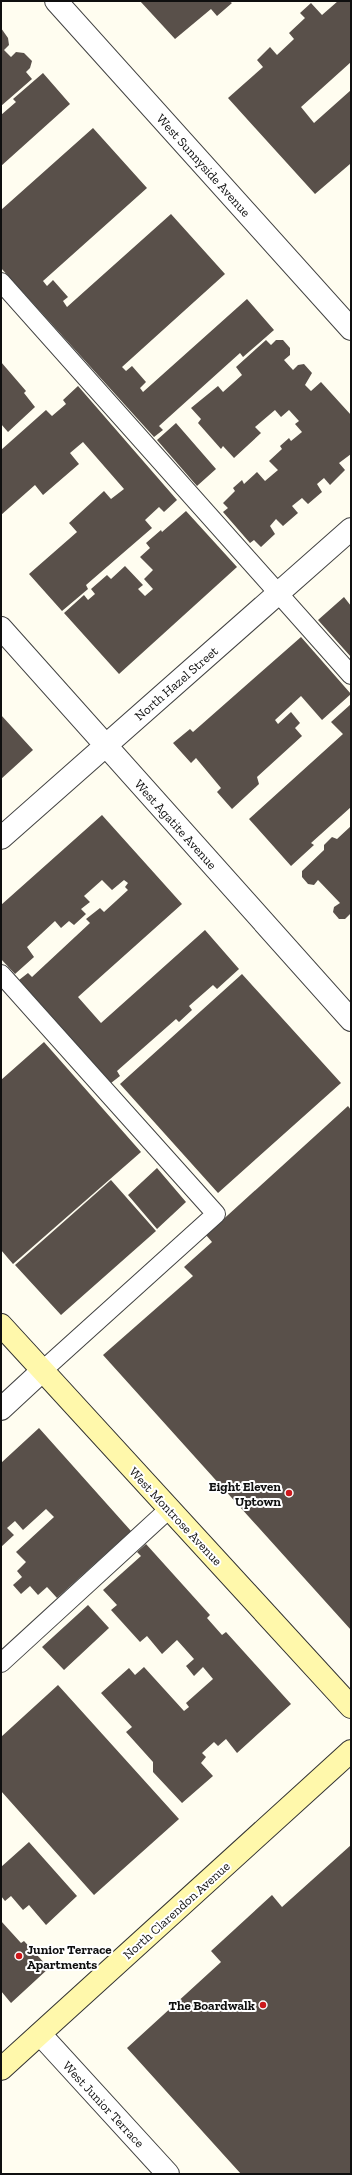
<svg xmlns="http://www.w3.org/2000/svg" width="352" height="2175" font-family="'Zilla Slab',serif">
<style>
.building{fill:#59504a}
.lines{fill:none;stroke-linecap:round;stroke-linejoin:round}
.lane-casing{stroke:#424242;stroke-width:20}
.street-casing{stroke:#424242;stroke-width:24}
.secondary-casing{stroke:#313131;stroke-width:24}
.lane{stroke:#fff;stroke-width:18}
.street{stroke:#fff;stroke-width:22}
.secondary{stroke:#fff8ab;stroke-width:22}
.poi-dot{fill:#cd191c;stroke:#fff;stroke-width:1.5}
.labels{text-anchor:middle;stroke-width:4;stroke-linejoin:round;paint-order:stroke}
.street-label{font-size:13px;fill:#0f0f0f;stroke:#fff}
.poi-label{font-size:13px;font-weight:bold;fill:#0f0f0f;stroke:#fff;text-anchor:end}
</style>
<rect width="100%" height="100%" fill="#fffdf0"/>
<path class="building" d="M140 1H229L232 3 217 16 211 9 175 39Z
M338 1H351V62L301 107 314 123 351 90V165L350 164 315 194 228 98 263 67 257 60 270 47 277 55 294 39 289 33 305 18 300 13 311 3 322 15Z
M1 28 8 38 9 45 4 50 11 57 16 52 24 53 32 61 30 68 26 72 32 79 1 106Z
M43 73 70 104 1 166V115L16 102 13 99Z
M93 128 147 188 43 281 47 286 53 280 68 297 63 301 67 307 171 214 225 274 122 367 126 371 132 366 146 382 140 388 143 392 247 299 274 330 243 357 240 353 159 426 163 430 154 437 1 268V210Z
M266 340 271 345 276 340H283L290 348V355L284 360 293 370 298 365 304 364 312 373 305 385 311 391 321 382 351 415V454L339 463 345 470 330 485 324 478 317 484 322 492 308 504 302 498 292 506 298 513 283 526 276 519 270 526 275 534 261 547 254 540 250 543 223 512 228 508 223 503 235 491 233 488 242 480 244 484 257 472 265 481 278 470 269 461 282 449 280 446 289 438 291 441 302 432 295 424 299 421 289 410 281 417 275 410 255 427 261 433 234 458 223 446 221 449 198 423 201 419 191 408 218 386 223 392 242 375 236 367Z
M1 362 26 391 24 393 35 407 8 432 1 424Z
M78 386 177 500 164 512 159 507 145 520 152 528 86 585 88 589 62 611 29 574 77 532 69 523 104 491 111 499 124 489 83 442 70 453 79 464 43 495 35 485 1 515V450L46 410 52 416 66 404 63 400Z
M176 423 216 469 197 486 157 440Z
M186 511 237 567 119 674 64 613 84 595 88 600 95 594 91 589 107 575 111 579 125 566 143 585 138 589 145 596 153 589 144 579 153 570 140 557 150 548 146 543 161 530 162 532Z
M344 597 351 606V657L318 620Z
M301 637 351 694 322 720 301 696 275 720 278 724 291 712 300 723 295 728 302 736 257 777 259 784 232 809 217 792 221 788 196 758 191 763 173 743 190 729 193 732Z
M351 704V807L311 843 314 845 291 866 249 819 343 734 331 722Z
M1 715 33 750 1 779Z
M102 815 182 904 78 997 101 1023 205 930 239 969 217 989 213 985 189 1006 192 1010 179 1022 176 1019 117 1071 120 1076 111 1083 19 980 28 973 32 977 90 923 86 919 100 908 104 912 128 890 125 887 128 883 124 880 112 890 102 880 84 896 90 902 81 909 86 914 74 925 69 921 61 928 55 921 27 947 34 957 15 974 1 959V905Z
M351 826V913L345 919H339L333 912 334 907 340 903 318 880 314 885 308 884 302 877V871L324 850V845L332 837 337 839Z
M242 974 341 1083 218 1193 120 1084Z
M44 1042 141 1152 13 1264 1 1250V1080Z
M348 1106 351 1110V1630L103 1355 193 1276 184 1267 212 1242 206 1235Z
M157 1168 186 1202 157 1229 128 1195Z
M111 1180 156 1231 61 1315 15 1265Z
M39 1428 131 1531 57 1598 47 1587 38 1595 30 1586 21 1594 13 1585 22 1577 17 1571 26 1562 16 1552 54 1517 46 1509 23 1530 15 1521 7 1528 14 1535 1 1547V1463Z
M146 1544 210 1615 207 1618 222 1635 226 1632 291 1704 237 1753 226 1739 218 1746 214 1742 202 1753 206 1757 201 1763 213 1776 182 1803 153 1772V1762L126 1732 132 1727 101 1693 129 1668 135 1675 144 1667 184 1711 189 1707 186 1703 213 1679 203 1667 194 1676 186 1666 194 1659 177 1640 162 1654 147 1636 140 1642 111 1610 117 1605 103 1590 141 1556 137 1552Z
M88 1605 109 1628 64 1670 42 1647Z
M58 1685 179 1819 94 1895 1 1791V1737Z
M29 1842 77 1896 46 1925 29 1905 23 1910 11 1896 5 1901 1 1896V1867Z
M351 1845V2174H241L127 2048 221 1962 211 1951 272 1895 282 1907Z
M1 1921 21 1943 24 1941 49 1968 11 2003 1 1991Z"/>
<g class="lines">
<g class="lane-casing">
<path id="lane" d="M1 282 351 675
M1 974 216 1214 42 1371
M1 1663 169 1509"/>
</g>
<g class="street-casing">
<path id="street" d="M56 1 351 329
M1 628 351 1020
M1 838 351 529
M1 1409 42 1371
M40 2034 168 2174"/>
</g>
<g class="secondary-casing">
<path id="secondary" d="M1 1325 351 1707
M1 2069 351 1751"/>
</g>
<use href="#lane" class="lane"/>
<use href="#street" class="street"/>
<use href="#secondary" class="secondary"/>
</g>
<g class="poi-dot">
<circle cx="289" cy="1493" r="4"/>
<circle cx="19" cy="1956" r="4"/>
<circle cx="263" cy="2005" r="4"/>
</g>
<g class="labels">
<g class="street-label">
<text transform="translate(204 165) rotate(48)" y="5">West Sunnyside Avenue</text>
<text transform="translate(176 683) rotate(-41)" y="5">North Hazel Street</text>
<text transform="translate(176 824) rotate(48)" y="5">West Agatite Avenue</text>
<text transform="translate(176 1516) rotate(47)" y="5">West Montrose Avenue</text>
<text transform="translate(176 1910) rotate(-42)" y="5">North Clarendon Avenue</text>
<text transform="translate(104 2104) rotate(47)" y="5">West Junior Terrace</text>
</g>
<g class="poi-label">
<text x="281" y="1491">Eight Eleven<tspan x="281" dy="15">Uptown</tspan></text>
<text x="27" y="1954" text-anchor="start">Junior Terrace<tspan x="27" dy="15">Apartments</tspan></text>
<text x="255" y="2010">The Boardwalk</text>
</g>
</g>
<rect width="352" height="2175" fill="none" stroke="#0f0f0f" stroke-width="4"/>
</svg>
